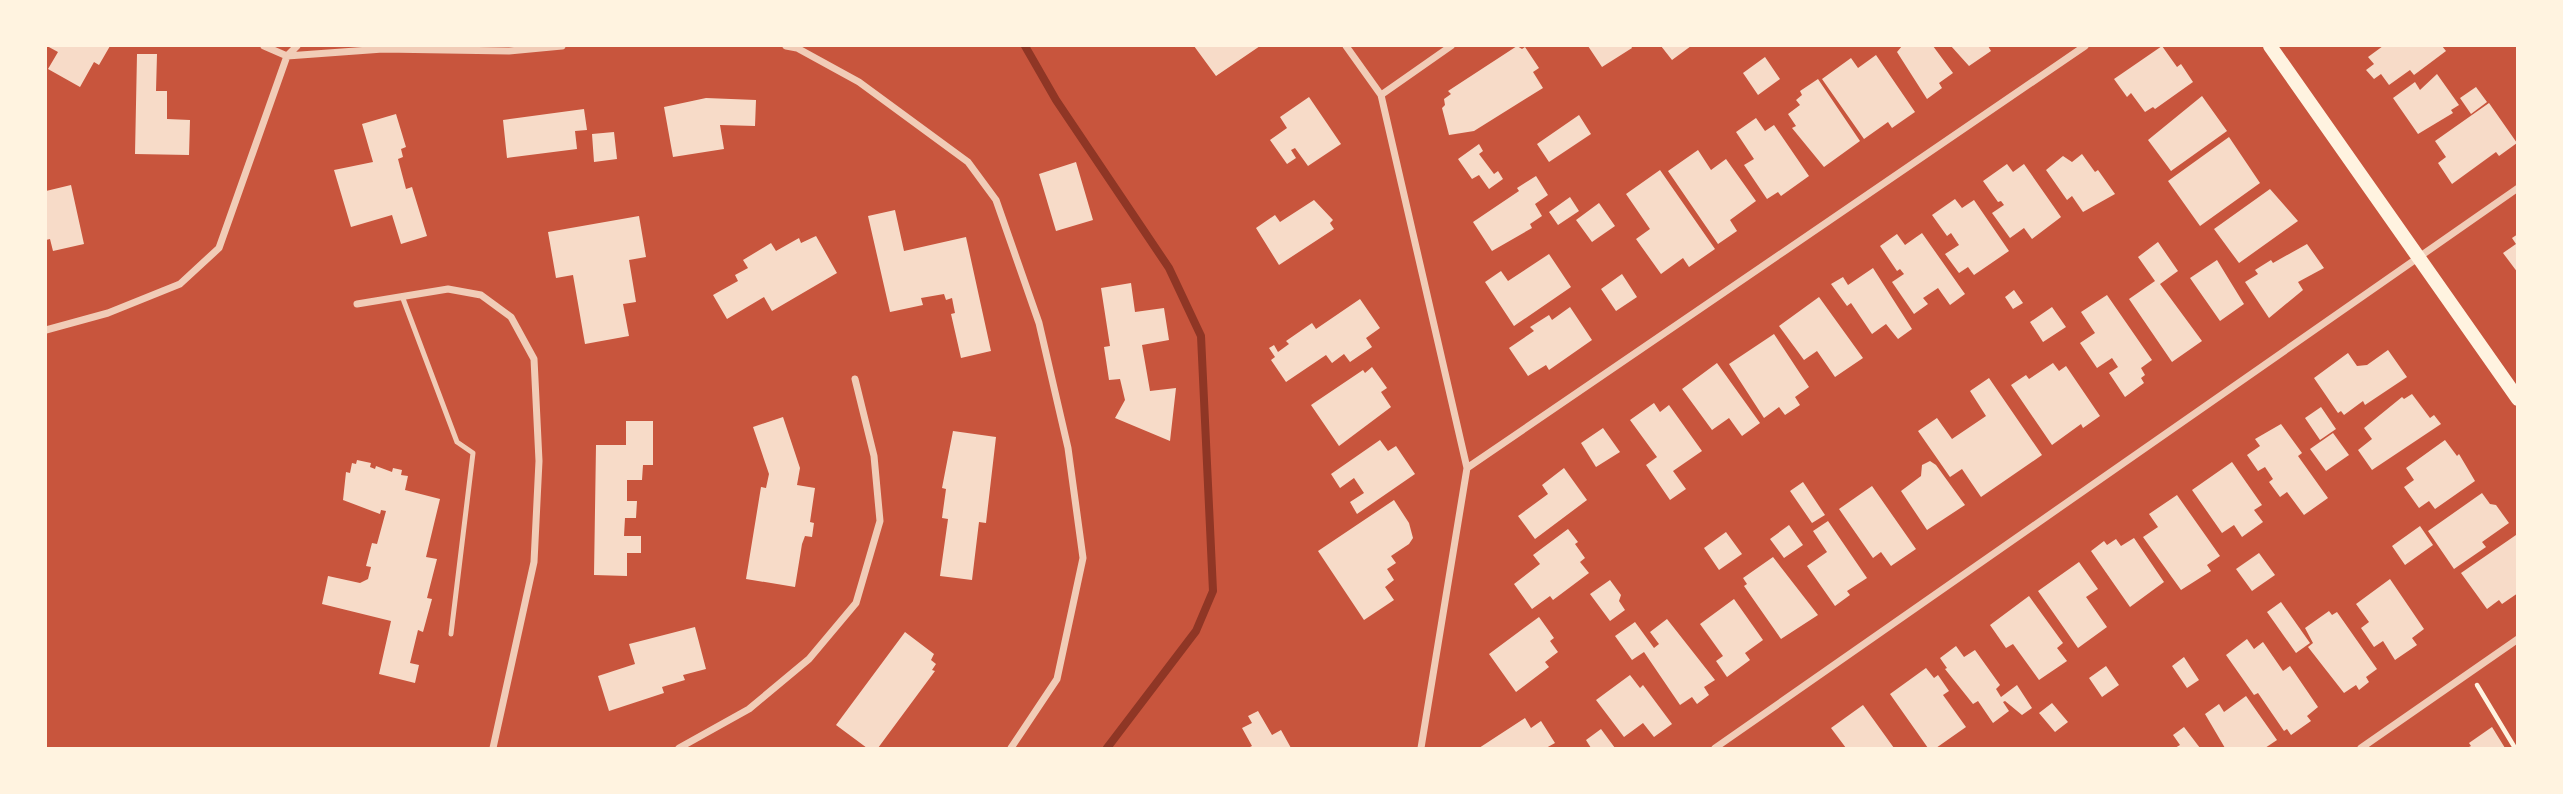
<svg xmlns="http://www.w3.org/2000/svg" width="2563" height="794" font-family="Overpass,sans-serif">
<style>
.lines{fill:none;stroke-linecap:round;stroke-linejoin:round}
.stream{stroke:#8f3625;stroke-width:8}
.building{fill:#f7dbc8}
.path{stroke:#fff3e0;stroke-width:4.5}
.service{stroke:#f1ccb7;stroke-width:5}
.minor{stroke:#f1ccb7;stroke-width:7}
.secondary{stroke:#fff3e0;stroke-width:14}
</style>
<rect width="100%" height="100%" fill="#c8553d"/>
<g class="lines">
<path class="stream" d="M1025 46 1056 100 1169 268 1201 336 1213 591 1196 631 1107 748"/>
</g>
<path class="building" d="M47 46H110L99 65 94 62 80 87 48 69 58 52Z
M1194 46H1260L1216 76Z
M1517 46 1522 49 1525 47 1539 68 1533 72 1543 88 1474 131 1449 135 1442 108 1445 105 1444 99 1451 94 1448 91Z
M1588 46H1631L1632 48 1602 67Z
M1661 46H1691L1672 60Z
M1902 46H1933L1953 73 1939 83 1942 88 1927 99 1897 52Z
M1951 46H1988L1991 51 1969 66Z
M2162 46 2177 67 2181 64 2193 82 2155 109 2153 107 2145 112 2131 93 2127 97 2114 79Z
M2383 46H2442L2446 51 2414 75 2410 70 2389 85 2381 74 2374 79 2366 70 2374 64 2368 57Z
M137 54H157L156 91H167V119L190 120 189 155 135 154Z
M1876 55 1915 112 1892 128 1888 122 1864 139 1822 79 1851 58 1858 68Z
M1765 57 1780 79 1758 95 1743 73Z
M2437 74 2459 105 2451 110 2453 113 2418 134 2393 98 2415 82 2420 90Z
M1818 79 1860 141 1824 167 1792 128 1796 126 1788 114 1800 105 1796 100 1802 95 1800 91Z
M2476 87 2487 102 2471 114 2460 98Z
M2202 96 2227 131 2171 171 2148 140Z
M1309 97 1341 144 1308 166 1295 148 1291 150 1296 158 1287 164 1270 140 1287 128 1280 117Z
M706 98 756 100 755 126 720 125 724 149 673 157 664 107Z
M2489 103 2517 143 2499 156 2496 152 2452 184 2438 163 2446 157 2435 141Z
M584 109 587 130 575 131 577 149 507 158 503 120Z
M396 114 406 147 401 149 403 157 398 159 406 189 412 187 427 236 401 244 392 215 351 227 334 170 373 162 362 124Z
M1579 115 1591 134 1549 162 1537 144Z
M1756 118 1765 131 1774 125 1809 176 1781 196 1778 192 1767 199 1744 165 1754 159 1736 132Z
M614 132 617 159 594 162 592 134Z
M2229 137 2260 183 2200 226 2168 181Z
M1479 144 1483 151 1479 154 1494 174 1498 171 1503 179 1489 189 1479 175 1472 179 1458 159Z
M1698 150 1711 170 1726 159 1756 201 1730 220 1737 231 1718 244 1668 171Z
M2082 154 2095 172 2098 170 2115 194 2083 212 2072 196 2067 200 2046 170 2063 156 2072 162Z
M1076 162 1093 220 1056 231 1039 174Z
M2007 164 2013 172 2024 164 2061 217 2032 239 2024 228 2010 238 1992 213 2004 205 2001 201 1998 202 1983 181Z
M1660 170 1715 249 1689 267 1683 258 1661 274 1636 239 1650 229 1626 194Z
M1536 176 1548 195 1535 204 1542 216 1530 224 1532 228 1492 251 1473 222 1519 191 1517 188Z
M71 185 84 244 53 251 50 239 46 240V191Z
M2270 189 2298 221 2239 263 2214 229Z
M1570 197 1579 211 1558 225 1549 212Z
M1955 199 1962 208 1974 200 2009 251 1974 275 1968 267 1959 273 1945 254 1959 245 1951 233 1947 236 1932 215Z
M1314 200 1333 220 1330 223 1334 229 1279 265 1256 228 1275 215 1280 222Z
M1599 203 1615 226 1592 242 1576 220Z
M895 210 904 251 966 237 991 351 961 358 951 314 955 313 952 298 946 300 944 294 921 298 923 305 890 312 868 216Z
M639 216 646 257 629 260 636 302 623 304 629 336 585 344 573 275 556 278 548 232Z
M1922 233 1965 294 1950 305 1938 288 1923 298 1928 304 1914 314 1892 282 1904 274 1900 269 1897 271 1880 246 1897 234 1905 245Z
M2518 234V273L2503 253 2516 244 2512 238Z
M816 236 837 273 772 311 764 297 727 319 713 295 738 281 735 275 748 268 743 260 771 243 776 251 799 238 801 243Z
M2158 242 2178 271 2160 284 2202 341 2172 362 2129 299 2155 281 2138 257Z
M2307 244 2324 268 2298 282 2303 290 2269 318 2245 282 2258 274 2255 270 2271 260 2273 263Z
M1549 254 1571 287 1514 326 1485 282 1501 271 1508 281Z
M2217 260 2244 304 2220 321 2190 278Z
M1873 268 1912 329 1898 339 1886 324 1872 334 1851 303 1847 306 1831 284 1843 277 1848 285Z
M1622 274 1637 297 1616 311 1601 289Z
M1131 283 1135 312 1164 308 1169 340 1142 345 1150 391 1176 388 1170 441 1115 418 1125 400 1120 379 1109 380 1104 347 1110 346 1101 288Z
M2014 290 2023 303 2013 309 2005 297Z
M2107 295 2152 360 2141 368 2145 375 2141 378 2144 383 2125 397 2109 373 2118 367 2112 358 2097 368 2080 343 2095 333 2081 312Z
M1819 297 1863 358 1835 377 1817 351 1804 360 1779 326Z
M1360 299 1380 328 1366 338 1372 347 1350 362 1344 354 1332 363 1326 355 1286 382 1271 360 1275 357 1269 348 1274 345 1278 352 1289 344 1286 341 1312 323 1316 329Z
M1570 307 1592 340 1549 370 1546 365 1528 376 1509 348 1534 331 1530 327 1549 315 1552 320Z
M2052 307 2066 327 2043 342 2030 322Z
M1774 334 1809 387 1795 397 1800 405 1785 415 1779 407 1764 418 1729 364Z
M2388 350 2407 377 2365 405 2363 401 2344 415 2341 411 2338 413 2314 378 2348 353 2357 366 2367 365Z
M1717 363 1760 423 1742 436 1729 418 1712 430 1682 389Z
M2053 363 2059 371 2066 366 2100 416 2083 428 2081 424 2052 445 2011 385 2026 375 2029 379Z
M1372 367 1387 388 1381 392 1391 407 1339 446 1311 405 1363 370 1365 373Z
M1989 378 2042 455 1981 497 1962 469 1950 477 1918 431 1937 418 1952 439 1986 416 1970 391Z
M2412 394 2430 418 2434 415 2441 424 2372 470 2358 450 2372 439 2364 428 2402 397 2404 399Z
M1654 403 1660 412 1669 405 1702 451 1673 471 1686 489 1670 500 1646 465 1657 457 1630 420Z
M2321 407 2336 429 2320 440 2305 418Z
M783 417 800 468 797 485 815 488 810 522 814 523 812 537 805 536 802 544 795 587 746 579 761 487 766 488 769 474 753 427Z
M626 421H653V465H643L642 480H627V501H637L636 518H625L624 536H641V553H627V576L594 575 596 445H626Z
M2281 424 2302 453 2298 456 2328 498 2304 515 2287 492 2280 497 2269 482 2273 479 2265 467 2258 471 2247 455 2260 446 2255 439Z
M1603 428 1620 452 1596 467 1581 443Z
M953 431 996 437 986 523 979 522 972 580 940 576 948 519 942 518 946 489 942 488Z
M2333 433 2349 455 2326 471 2310 449Z
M1380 440 1388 451 1396 446 1415 474 1357 514 1350 502 1364 493 1354 478 1340 488 1331 474Z
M2445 440 2457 456 2459 454 2475 481 2435 509 2429 501 2419 508 2404 487 2414 480 2406 468Z
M357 460 371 463 370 467 375 469 376 466 392 472 393 468 402 470 401 475 408 476 405 490 440 499 426 557 437 559 427 598 432 599 423 632 418 630 410 663 419 665 415 683 379 674 391 621 322 604 328 576 360 583 368 579 371 567 366 566 372 543 377 544 386 511 381 510 380 514 343 500 346 472 350 473 352 463 356 464Z
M1930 461 1936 465 1965 505 1927 530 1901 491 1921 476 1922 465Z
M2232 462 2262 505 2254 510 2263 522 2242 537 2234 525 2222 533 2192 490Z
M1564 468 1587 500 1535 539 1518 516 1548 494 1542 485Z
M1803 482 1825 515 1812 523 1790 491Z
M1872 486 1916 549 1891 566 1881 552 1873 558 1839 509Z
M2482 493 2490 504 2496 505 2509 523 2482 542 2486 547 2454 569 2428 531Z
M2177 495 2220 556 2207 565 2211 571 2181 590 2143 537 2158 527 2149 514Z
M1394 500 1409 523 1413 538 1409 544 1391 556 1396 563 1387 569 1394 580 1385 587 1394 600 1364 620 1318 551Z
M1828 521 1867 578 1847 591 1850 595 1835 606 1807 566 1827 552 1813 531Z
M1789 525 1803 545 1784 558 1770 539Z
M2420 526 2433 545 2405 565 2392 546Z
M1568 529 1578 542 1575 544 1585 558 1580 562 1589 573 1553 600 1550 596 1532 609 1514 584 1540 564 1533 555Z
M1726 532 1742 554 1719 570 1704 548Z
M2516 535 2518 593 2502 604 2499 600 2487 609 2461 573Z
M2134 538 2164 582 2130 607 2091 551 2104 541 2107 545 2116 539 2121 546Z
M2259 553 2275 575 2252 591 2236 569Z
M1773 557 1818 615 1781 639 1744 586 1747 584 1743 578Z
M2079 562 2098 589 2086 597 2107 627 2078 648 2038 591Z
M2390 579 2424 629 2412 638 2417 645 2395 660 2383 641 2374 647 2361 628 2369 622 2356 604Z
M1610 580 1621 595 1619 601 1625 610 1610 621 1590 594Z
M2029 596 2063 643 2057 648 2067 661 2039 680 2013 644 2006 648 1990 625Z
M1734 599 1763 640 1745 653 1750 660 1727 677 1716 661 1723 656 1700 624Z
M2281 602 2310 643 2296 653 2267 612Z
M2329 611 2332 615 2337 612 2377 669 2366 677 2369 682 2359 690 2356 685 2344 693 2308 647 2313 643 2305 628Z
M1539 617 1554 638 1550 641 1558 652 1545 662 1549 667 1516 692 1489 654Z
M1667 619 1715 680 1704 687 1709 695 1697 704 1692 697 1680 705 1644 652 1632 660 1615 636 1635 622 1654 648 1659 644 1650 632Z
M695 627 706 669 683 675 685 680 662 687 664 693 609 711 598 676 635 664 629 644Z
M905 632 934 654 931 660 936 664 932 670 935 671 878 748H867L836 725Z
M2247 639 2254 649 2263 642 2283 671 2290 666 2318 707 2307 716 2311 721 2291 735 2287 729 2284 731 2258 693 2254 695 2226 655Z
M1956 646 1964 657 1975 650 2000 685 1996 689 2001 697 2017 685 2032 708 2022 715 2005 701 2003 702 2009 711 1993 723 1978 701 1973 704 1945 669 1947 668 1940 658Z
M2184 657 2199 680 2187 688 2172 666Z
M2106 666 2119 685 2102 697 2089 678Z
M1926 668 1934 678 1938 675 1949 691 1943 695 1966 727 1936 748H1928L1890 694Z
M1630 675 1640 688 1643 685 1672 724 1654 737 1643 723 1624 737 1596 700Z
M2246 696 2277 740 2265 748H2225L2205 714 2219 704 2224 712Z
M2052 703 2068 722 2055 732 2039 713Z
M1863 705 1894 748H1846L1831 728Z
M1258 711 1272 735 1281 730 1291 748H1248L1252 746 1242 728 1252 723 1248 716Z
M1525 718 1531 728 1541 721 1555 743 1546 748H1479Z
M2184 727 2200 748H2175L2180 745 2173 735Z
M2492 727 2505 748H2467L2471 746 2469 743Z
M1601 729 1615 748H1591L1586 740Z"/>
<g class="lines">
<path class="path" d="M2477 685 2515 748"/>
<path class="service" d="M402 296 457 442 473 453 451 634"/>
<path class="minor" d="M264 46 287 56 383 49 509 51 562 46
M786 46 797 48 859 82 968 162 996 200 1039 323 1068 448 1083 558 1057 679 1011 748
M1346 46 1381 95 1467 468 1421 748
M1381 95 1451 46
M357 304 448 289 481 295 511 317 534 359 539 461 534 562 493 748
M46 330 108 313 180 284 219 248 287 56 297 46
M1467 468 2085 46
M679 748 749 709 809 659 856 603 880 521 874 456 855 379
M1715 748 2518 188
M2361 748 2518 639"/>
<path class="secondary" d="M2270 46 2518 399"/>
</g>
<rect width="2563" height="794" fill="none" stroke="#fff3e0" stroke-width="94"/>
</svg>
